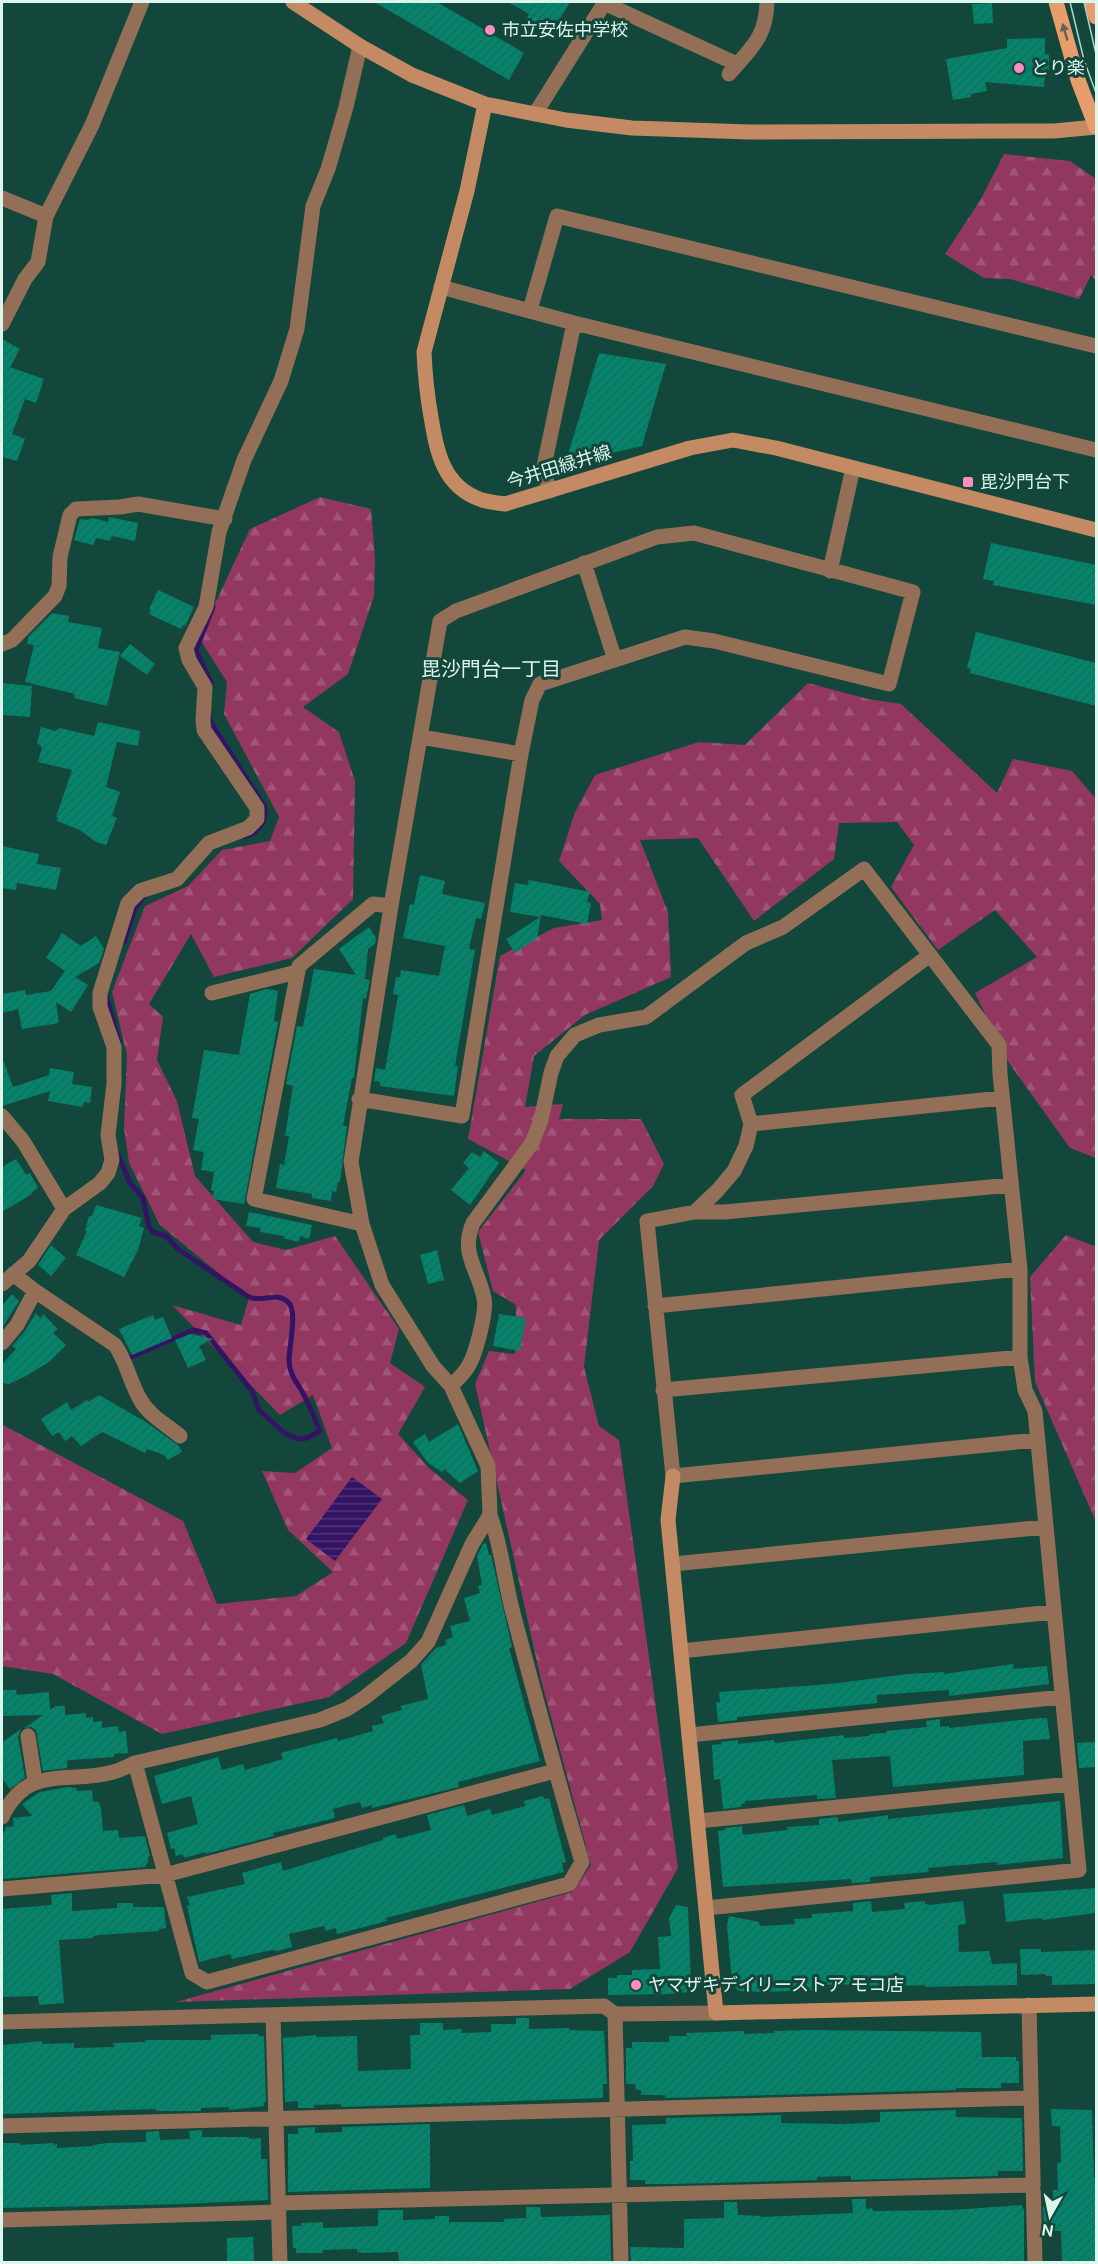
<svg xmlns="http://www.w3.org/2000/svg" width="1098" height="2264" font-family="'DM Sans','Noto Sans JP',sans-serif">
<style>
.forest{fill:url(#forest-firs)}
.water{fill:url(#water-rules)}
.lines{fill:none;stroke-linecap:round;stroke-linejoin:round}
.stream{stroke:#331364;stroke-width:5}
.building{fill:url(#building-hatch)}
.street{stroke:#946f57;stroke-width:15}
.secondary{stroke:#c48a63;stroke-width:15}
.primary{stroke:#e89e6c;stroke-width:15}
.tram{stroke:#b3d2c9;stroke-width:1.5}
.oneway{fill:#5e654c}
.poi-dot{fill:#fe8ebd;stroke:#13473b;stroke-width:2}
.labels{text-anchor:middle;stroke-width:6;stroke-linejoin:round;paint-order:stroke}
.poi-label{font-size:18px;fill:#dcf6ee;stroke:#13473b;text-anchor:start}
.street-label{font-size:18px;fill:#dcf6ee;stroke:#13473b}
.neighbourhood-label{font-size:20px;fill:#dcf6ee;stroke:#13473b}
</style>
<defs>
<pattern id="forest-firs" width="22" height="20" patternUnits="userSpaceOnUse" patternTransform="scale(1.5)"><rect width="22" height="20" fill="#913760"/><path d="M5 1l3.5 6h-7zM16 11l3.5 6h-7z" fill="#a05577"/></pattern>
<pattern id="water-rules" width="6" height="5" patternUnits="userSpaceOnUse" patternTransform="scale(1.5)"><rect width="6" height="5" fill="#331364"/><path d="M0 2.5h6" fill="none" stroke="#50367a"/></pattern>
<pattern id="building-hatch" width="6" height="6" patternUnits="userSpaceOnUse" patternTransform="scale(1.5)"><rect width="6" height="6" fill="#00856d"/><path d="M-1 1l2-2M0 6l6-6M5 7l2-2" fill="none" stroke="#1e6a5c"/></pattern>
</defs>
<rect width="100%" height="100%" fill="#13473b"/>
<path class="forest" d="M1004 154 1070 161 1096 179V281L1091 275 1079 299 1010 279 984 278 945 254 981 199Z
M320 497 371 509 375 559 374 596 348 674 303 707 339 732 355 781 353 899 292 958 214 977 191 934 149 1004 163 1017 157 1060 177 1101 195 1176 253 1242 286 1250 335 1236 399 1329 390 1363 425 1387 398 1434 430 1469 468 1500 406 1643 329 1697 162 1734 53 1674 2 1666V1419L3 1425 183 1521 217 1604 296 1596 333 1572 288 1530 262 1471 295 1473 332 1448 313 1395 280 1415 172 1305 241 1325 249 1298 160 1225 129 1163 124 1128 127 1055 112 992 145 906 188 886 222 850 270 841 279 817 224 714 227 682 199 638 250 529Z
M808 683 868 699 901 704 997 793 1013 759 1072 771 1096 799V1158L1070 1148 1009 1063 975 993 1037 957 995 910 938 950 891 887 914 845 897 822 839 823 834 859 754 921 698 838 640 840 668 912 671 977 585 1015 534 1056 525 1107 563 1104 559 1119H641L664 1164 653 1186 599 1240 584 1367 599 1426 619 1440 678 1868 630 1952 570 1989 176 2002 572 1892 591 1865 541 1680 475 1384 489 1351 515 1354 516 1305 493 1291 478 1232 526 1170 468 1139 500 956 554 928 602 920 600 904 559 861 575 812 595 775 699 742 745 745Z
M1066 1235 1094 1246 1096 1244V1522L1035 1382 1030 1277Z"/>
<path class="water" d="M352 1477 382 1499 335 1561 306 1539Z"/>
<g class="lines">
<path class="stream" d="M211 683 196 650 213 607
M210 717V721L265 807C266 822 260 832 245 837
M124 942 135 908 145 896
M106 996 119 1042
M118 1155 130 1183 143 1198 149 1227 153 1232 166 1236 178 1249 249 1297C263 1303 276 1291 288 1302 298 1310 289 1347 289 1360 289 1376 299 1384 305 1397 311 1408 315 1420 320 1431L307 1438 298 1439 284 1433 259 1410 252 1391 206 1333 193 1330 131 1357"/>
</g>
<path class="building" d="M374 2H437L524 53 509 80Z
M508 2H570L552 32 527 18 529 14Z
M992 3 993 23 974 24 972 4Z
M1045 38V54L1049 55V70L1046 69 1044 87 985 82 987 91 971 94V97L953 100 946 59 1007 48V39Z
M2 339 20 349 10 367 44 379 36 403 25 399 12 434 25 439 17 461 2 457Z
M599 353 666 364 642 446 565 464Z
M109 517 138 523 135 541 112 536 110 541 96 538 93 545 74 540 80 519 87 520 93 518 108 522Z
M991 543 1096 565V605L993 585 994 581 983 579Z
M158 590 194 607 185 626 183 625 181 629 149 614 151 610 149 609Z
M52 613 69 616 68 622 102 628 98 648 120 652 107 706 74 698 75 694 25 682 34 645 27 644 28 637Z
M976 632 1096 663V706L970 673 971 669 967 668Z
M130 644 155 664 147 675 120 656Z
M2 683 32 686 30 717 2 715Z
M98 722 140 731 138 746 117 742 106 787 120 792 112 816 117 818 106 845 96 842 80 830 57 821 58 818 56 817 72 770 38 762 42 747 37 743 41 727 55 731 60 728 94 736Z
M2 846 39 854 37 864 61 868 56 890 17 883 16 890 2 888Z
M420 875 445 881 442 894 485 903 481 919 476 918 469 949 475 950 455 1066H458L454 1096 380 1086V1082L374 1081 376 1068 385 1070 398 995 393 994 396 977H400L401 970 439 976 445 946 403 938 410 904 414 905Z
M529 880 590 892 587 902 591 903 587 924 541 915 537 938 515 953 506 939 540 917 510 912 515 883 528 885Z
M369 927 376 938 375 944 368 949 365 979 370 980 366 999 363 998 354 1078H352L343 1126H347L340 1182H338L336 1192 332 1191 331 1201 312 1198V1194L276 1188 280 1164 284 1165 289 1136H285L293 1086 286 1084 297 1026 303 1027 314 969 356 975 339 949Z
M62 933 81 946 96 936 104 949 99 963 75 977 88 985 71 1012 56 1002 59 1023 22 1029 18 1009 2 1013V994L25 990 26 995 51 991 65 971 46 958Z
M267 989 278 991 274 1021 278 1022 244 1204 213 1199 214 1191H211L214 1172 201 1170 204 1152 193 1150 199 1119 192 1118 204 1050 239 1055 250 994Z
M2 1062H4L13 1087 49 1075 50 1068 74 1072 72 1084 92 1087 90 1103 84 1102 83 1107 48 1101 50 1091 2 1106Z
M484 1151 499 1163 470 1205 451 1190 469 1168 463 1163 472 1152 480 1157Z
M16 1159 26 1175 30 1173 38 1188 31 1193 32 1194 2 1212V1167Z
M96 1205 142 1218 139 1226 144 1228 138 1250 124 1277 76 1255 87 1231H85L89 1216H92Z
M249 1212 312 1225 309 1239 300 1236 299 1242 283 1238 284 1236 260 1232 261 1228 246 1226Z
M51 1245 66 1258 51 1276 38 1265Z
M437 1250 444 1280 428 1284 420 1255Z
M12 1294 19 1301 2 1328V1306Z
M36 1313 40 1318 43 1314 58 1329 53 1333 66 1345 49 1362 26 1376 9 1384 2 1383V1364L16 1349 12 1346 25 1331Z
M499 1314 526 1318 520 1351 493 1346Z
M153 1315 155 1320 163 1317 172 1338 132 1355 119 1329Z
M190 1334 213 1339 199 1346 206 1360 188 1368 175 1340Z
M99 1395 146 1422 179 1446 182 1452 168 1460 164 1455 147 1449 145 1453 102 1432 81 1446 72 1436 65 1441 59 1432 52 1436 41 1419 67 1402 71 1410 87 1400 88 1402Z
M458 1424 478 1471 460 1483 444 1469 442 1472 428 1463 413 1442 425 1434 429 1442Z
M486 1543 489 1555H491L512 1647 509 1648 540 1761 458 1782 459 1787 372 1808V1805L362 1808 360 1802 333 1809 335 1818 273 1833 274 1836 205 1854V1852L184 1858 183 1854 176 1856 174 1848 171 1849 167 1833 198 1824 191 1796 162 1804 154 1776 218 1757 222 1770 243 1764 245 1770 283 1759 281 1753 337 1738 338 1741 373 1731 372 1726 384 1723 381 1716 402 1710 401 1706 428 1699 421 1665 436 1648 446 1645 445 1640 453 1637 450 1626 470 1621 464 1598 480 1593 478 1586 482 1585 477 1556 483 1544Z
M1013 1664 1014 1669 1047 1666 1049 1684 949 1696V1690L877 1695V1703L737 1717V1720L718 1722 716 1702H720L719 1692 830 1684 908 1674 944 1672V1674Z
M2 1690H16L17 1695 49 1692 50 1710 56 1706H65V1715L86 1713V1718L93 1717V1722L102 1721V1728L118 1726 119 1732 126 1731 128 1753 114 1754V1757L70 1760 67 1761V1768L43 1771 36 1730 31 1727 24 1728 43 1715 2 1716Z
M1039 1718H1047L1050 1739 1023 1741 1024 1775 893 1787 890 1756 832 1760 836 1798 817 1799V1795L745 1801V1804H741V1807L723 1809 720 1779 714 1780 712 1745 721 1744V1742L738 1740V1744L774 1740 775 1743 844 1735V1738L869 1736 870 1734 886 1733V1731L927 1727 926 1721 940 1719V1727L949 1726V1728Z
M21 1729 18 1737 25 1778 10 1789 2 1778V1742Z
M1096 1742V1767L1079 1768 1077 1743Z
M68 1787 76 1788 77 1791 92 1790 93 1802 98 1801 101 1808 103 1831 118 1830 119 1838 145 1836 150 1856 148 1857V1862L145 1867 2 1879V1836L6 1827 14 1826 13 1818 32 1816 22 1804 40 1792Z
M543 1796 544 1799 549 1798 566 1862 562 1863 564 1872 386 1918 387 1921 337 1934 336 1928 326 1931 324 1926 289 1934 292 1947 278 1951 272 1950 232 1959 230 1954 199 1962 187 1906 190 1905 187 1897 245 1884 242 1873 281 1862 283 1871 383 1840V1838L396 1834 397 1839 431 1830 427 1815 464 1805 467 1816 490 1809 492 1815 525 1806 524 1801Z
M1060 1801 1063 1858 997 1865V1862L928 1868 929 1872 870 1877V1882L852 1883 851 1879 723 1887 718 1831 725 1830V1828L742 1826 743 1835 787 1830V1827L819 1825V1819L838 1817V1822L888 1815V1819Z
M1096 1888V1913L1042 1920 1041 1918 1006 1922 1003 1894Z
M72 1893V1911L117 1908V1903H133V1907H164L166 1928 159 1929V1931L99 1935 93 1936V1938L59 1940 64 2003 39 2005 38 1996 2 1997V1909L52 1905 51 1895Z
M871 1901 872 1912 905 1909 904 1903 925 1901V1904L930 1905 963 1901 966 1924 958 1925 959 1952 989 1951 992 1964 1017 1963V1985L925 1987V1985L869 1987 868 1984 817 1985V1990L764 1992 738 1991 732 1982 727 1925 729 1916 759 1922 760 1926 795 1924 794 1919 812 1918 811 1914 853 1911V1903Z
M676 1905 688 1907 691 1982H688V1992L672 1994 608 1995V1978H617V1975H632V1970L660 1969 658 1937 671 1936 669 1918Z
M1020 1949H1041V1952L1096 1950V1984L1052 1985V1976H1046V1974L1021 1975Z
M516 2018H529V2029L569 2028V2030L604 2031 607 2084H603V2098L341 2107V2104L314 2105V2108H298V2101L285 2102 283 2038 316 2035V2037L357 2036 358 2071 411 2069 410 2035H420V2023H443V2030L462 2029 461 2033 491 2032V2024H516Z
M807 2030 981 2032 982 2057H1016V2061H1019V2083H1001V2088H956V2090L665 2098V2095H641V2090H636L635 2084H626V2048H632V2042H669V2036H687L686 2033 744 2031V2034L774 2033V2031Z
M258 2034 259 2036H264L266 2102 264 2103V2106L229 2110V2107L201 2108V2111H156V2109L2 2114V2045L42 2041V2044L74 2043V2048L114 2047 113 2043 145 2042V2040H211V2035Z
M1051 2109 1092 2110 1094 2178H1096V2262H1062L1061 2231H1044L1043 2206 1049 2205V2198H1053V2190H1058L1057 2163 1061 2162 1060 2126H1052Z
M956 2110V2117L1022 2118 1023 2171H998V2176L851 2180V2176L817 2177V2180L675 2184H645V2180H630V2161H633L632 2125 666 2124V2118L781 2115V2123L846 2124 880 2122V2112Z
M430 2124V2188L288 2192V2134H298V2128L315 2127V2133L342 2132V2127Z
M202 2130V2137H249V2139L261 2138V2159H267L268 2200 184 2204 2 2208V2143H20V2145L54 2143V2145L57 2144V2148L93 2146V2145L107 2143 146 2142V2132L159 2131 160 2140 190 2139 189 2131Z
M852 2199H866V2209L872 2208 873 2211 952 2210 1022 2205V2209L1024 2208V2262H631L630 2247 684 2248V2219L724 2218V2202H737L738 2215 761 2216V2217L853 2213Z
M526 2207H540L541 2217 610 2215 611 2262H399L398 2252 364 2253 357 2252V2249L323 2250V2253H296V2248H293L292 2226H301V2223L323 2222V2228L378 2226V2210H403V2220L435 2219V2216H449V2222H504V2219L526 2218Z
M253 2237 254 2262H227V2238Z"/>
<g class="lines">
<path class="street" d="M604 3 737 64
M729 74C751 48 766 38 767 2
M535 114 605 2
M2 198 46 216
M441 287 574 323 1096 450
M530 310 557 216 1096 346
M2 324 25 279 38 262 46 216 92 125 142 2
M550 491 543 471 574 323
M584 563 615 660
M830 571 853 468
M2 644 12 640 55 596 59 586 60 557 70 515 76 509 120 507 138 504 225 519
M421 737 521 754
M930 955 742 1095 751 1124 746 1146 734 1171 717 1191 695 1212 647 1221 673 1476 1037 1440
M212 993 297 972
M2 1116 23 1141 64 1209
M751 1124 1002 1098
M695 1212H725L1011 1185
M362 1224 254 1199 299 966 373 904 391 906
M13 1274 35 1291 115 1345C127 1362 130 1383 141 1401 150 1416 167 1425 180 1436
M2 1284 29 1261 64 1209 100 1183 108 1173 112 1160 108 1135 114 1084V1047L100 1007V993L128 903 140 891 177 879 209 843 248 828 257 819V808L204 730 203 721 205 687 189 660 186 648 206 607 219 532 244 460 281 381 297 329 313 206 328 169 346 107 360 46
M655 1306 1020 1269
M2 1343 17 1325 35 1291
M451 1386C457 1380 465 1373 469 1365 476 1353 487 1311 484 1298 478 1268 460 1254 473 1223L532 1143 541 1120 551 1073 557 1056 575 1035 599 1025 646 1017 746 943 783 927 864 869 999 1045 1000 1074 1020 1269V1357L1025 1390 1035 1411 1079 1870 706 1908
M663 1390 1020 1357
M673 1564 1045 1527
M681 1651 1053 1612
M689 1735 1062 1697
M28 1736 35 1781
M135 1763 192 1973 207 1982 569 1884 582 1862C557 1779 535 1696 513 1613 504 1579 502 1548 490 1515
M2 1817C28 1763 67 1785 113 1772 121 1770 128 1766 135 1763L320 1720 347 1709 364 1698 411 1661 428 1642 472 1544 490 1515 488 1466 451 1386 433 1366 382 1285 362 1224 351 1162 391 906 440 621 456 611 657 537 694 533 913 592 889 684 714 641 685 637 540 684 532 700 521 754 462 1116 359 1099
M698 1821 1071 1784
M2 1889 165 1875 555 1771
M1029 2005 1035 2262
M615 2014 621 2262
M273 2015 280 2262
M2 2022 604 2006 615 2014 716 2013
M2 2126 1031 2098
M279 2203 1033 2185
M2 2220 279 2212"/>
<path class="secondary" d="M293 2 360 46 412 75 485 104 566 120 632 128 749 132 1054 131 1096 127
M485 104 467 191 424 352C425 374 427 395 431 417 437 452 443 487 482 500 489 502 498 503 505 504L690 448 733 440 776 448 1096 530
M673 1476 668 1520 716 2013 1096 2004"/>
<path class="primary" d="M1056 2 1078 80 1096 127
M1092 2 1096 17"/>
<path class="tram" d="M1070 2 1084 60 1096 93
M1084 2 1096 54"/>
</g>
<defs><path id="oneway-solid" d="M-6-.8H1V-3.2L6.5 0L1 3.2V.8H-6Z" transform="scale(1.5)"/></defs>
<use class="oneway" href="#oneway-solid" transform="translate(1065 32) rotate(-106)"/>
<g class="poi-dot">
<circle cx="490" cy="30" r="6"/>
<circle cx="1019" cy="68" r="6"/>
<rect x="962" y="476" width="12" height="12" rx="3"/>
<circle cx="636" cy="1985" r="6"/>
</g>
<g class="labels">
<g class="poi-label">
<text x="502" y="36">市立安佐中学校</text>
<text x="1031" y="74">とり楽</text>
<text x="980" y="488">毘沙門台下</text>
<text x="648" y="1991">ヤマザキデイリーストア モコ店</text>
</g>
<g class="street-label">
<text transform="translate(559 467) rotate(-17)" y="6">今井田緑井線</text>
</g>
<g class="neighbourhood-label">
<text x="491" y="676">毘沙門台一丁目</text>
</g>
</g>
<rect width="1098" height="2264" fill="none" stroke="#dcf6ee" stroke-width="6"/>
<g transform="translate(1050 2216) rotate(189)" stroke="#13473b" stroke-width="4.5" paint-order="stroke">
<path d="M0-4.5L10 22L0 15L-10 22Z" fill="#dcf6ee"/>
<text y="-9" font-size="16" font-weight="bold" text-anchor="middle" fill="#dcf6ee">N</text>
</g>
</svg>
